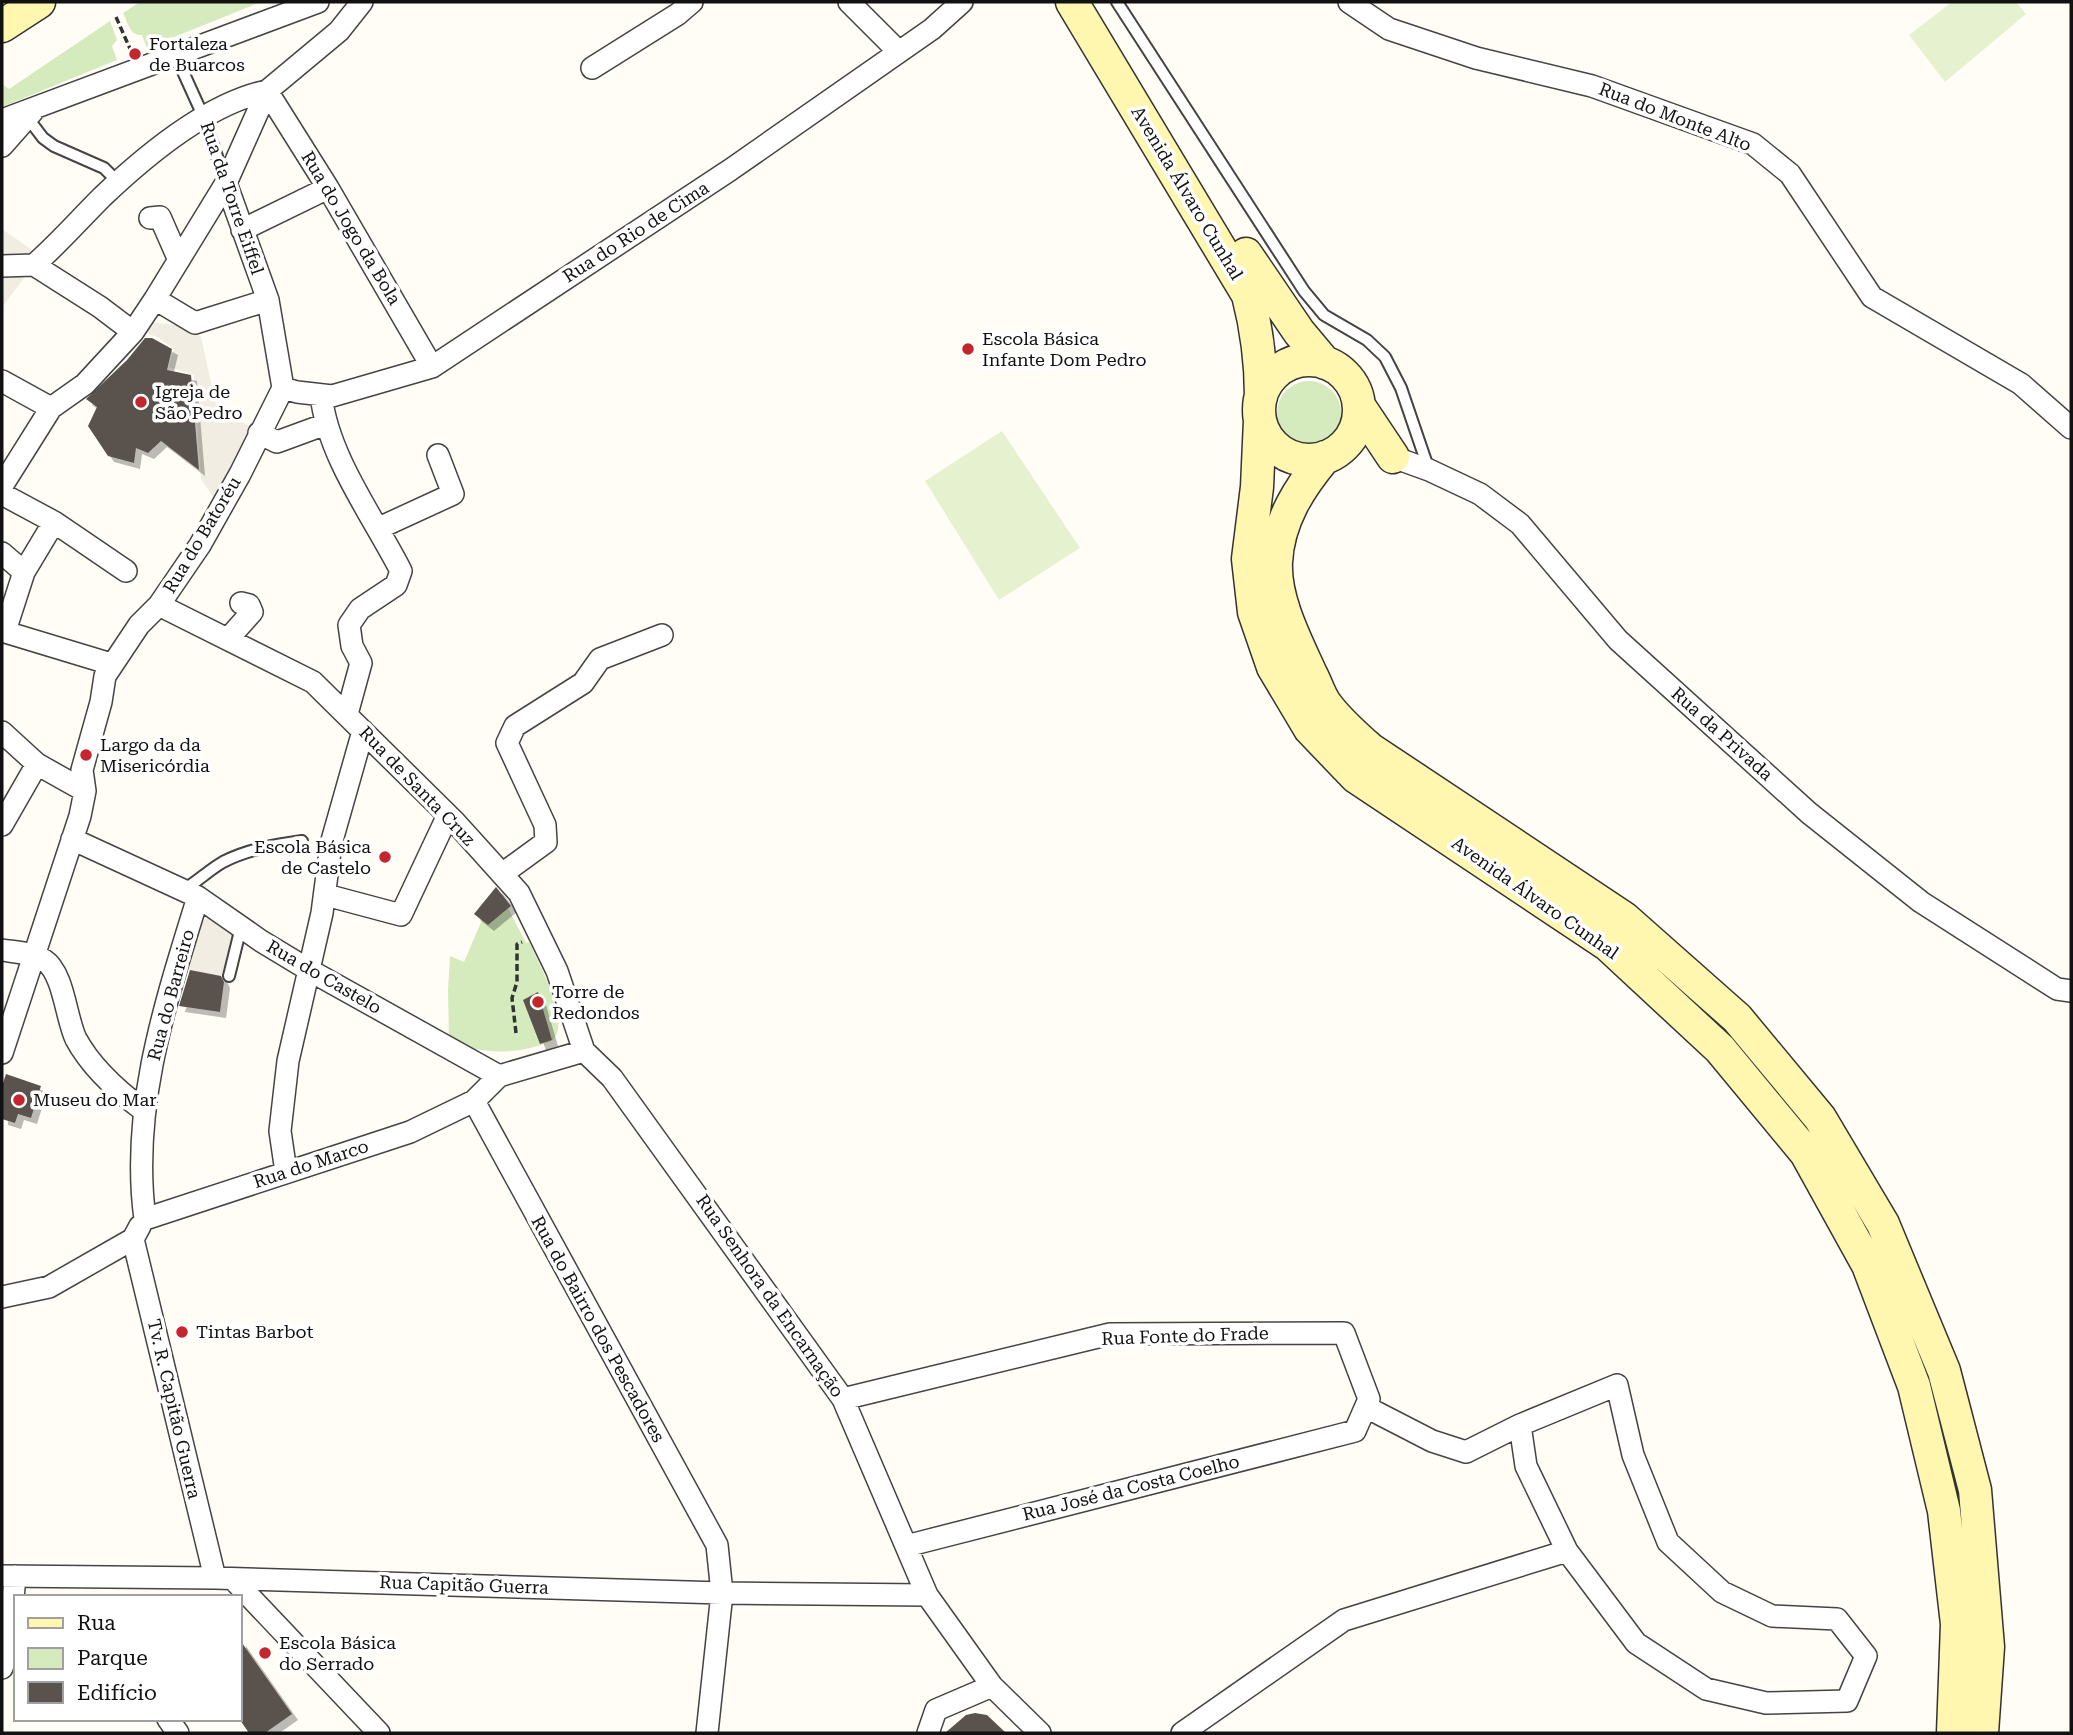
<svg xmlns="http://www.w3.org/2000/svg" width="2073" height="1735" font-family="'Roboto Serif',serif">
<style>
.green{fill:#d5ebbd}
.pitch{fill:#e6f2cf}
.plaza{fill:#f1ede2}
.building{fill:#5a524d;filter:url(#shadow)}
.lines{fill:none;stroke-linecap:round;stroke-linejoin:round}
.lane-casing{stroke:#444;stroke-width:14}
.street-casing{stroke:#444;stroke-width:24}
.secondary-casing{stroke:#333;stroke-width:35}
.path{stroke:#333;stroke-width:3.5;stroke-dasharray:7 3.5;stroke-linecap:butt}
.lane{stroke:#fff;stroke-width:10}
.street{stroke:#fff;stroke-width:21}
.secondary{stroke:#fff6b0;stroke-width:32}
.poi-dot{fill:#c4262e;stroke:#fff;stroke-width:2.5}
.labels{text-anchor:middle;stroke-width:7;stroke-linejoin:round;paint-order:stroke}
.poi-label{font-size:18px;fill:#111;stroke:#fff;text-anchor:start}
.street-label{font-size:18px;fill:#111;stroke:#fff}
</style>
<defs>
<filter id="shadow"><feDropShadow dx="6" dy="6" stdDeviation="0" flood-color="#0004"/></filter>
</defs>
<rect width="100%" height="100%" fill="#fffdf5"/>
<path class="green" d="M140 2H261L147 48 142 35C130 36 128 23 123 13Z
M110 21 117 40 112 46 117 60 2 107V84L9 89Z
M1277 413a32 32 0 1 1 64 0a32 32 0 1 1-64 0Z
M508 908 526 943 529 942C539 964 572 1023 552 1041 517 1055 484 1055 449 1041L448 990 450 956 464 962 482 920Z"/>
<path class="pitch" d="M1952 2H2016L2026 14 1945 82 1909 35Z
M1002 431 1080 548 999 600 925 481Z"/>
<path class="plaza" d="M2 229 42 257 34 265 2 307Z
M151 322 185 326 201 337 218 414 249 425 248 431 215 500 201 479 194 375 169 367 174 349 159 338 145 332Z
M210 917 234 934 225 977 184 969 203 920Z"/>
<path class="building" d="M145 338H152L172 349 167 370 191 375 199 470 161 441 148 453 136 448 134 463 108 456 88 426 97 407 86 399 127 360Z
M496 887 511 906 488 925 474 914Z
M190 970 221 976 224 982 220 1012 179 1006Z
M538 992 552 1040 540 1044 523 1000Z
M6 1074 41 1086 31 1118 18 1114 15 1123 2 1119V1086Z
M240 1640 292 1714 265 1733H249L240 1720Z
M975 1713 987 1715 1006 1733H945L966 1715Z"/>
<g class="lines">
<g class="lane-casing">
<path id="lane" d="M1117 2 1304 291 1324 315 1367 340 1385 357 1401 388 1429 470
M175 54 204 118 225 180
M27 117 43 138 54 146 104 168 119 183
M183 890C197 882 209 870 223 862 248 849 275 845 302 841
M229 976 241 927"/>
</g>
<g class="street-casing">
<path id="street" d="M849 2 899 52
M1349 2 1389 29 1476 58 1592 86 1753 144 1790 174 1872 297 2021 384 2071 428
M592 68 678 14 692 2
M267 91 328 188 432 367
M2 120 318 2
M2 146 33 111
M150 218 160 217 178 258
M242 230 328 188
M34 265C58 244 79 220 102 197 145 156 209 103 267 91
M34 265 100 307 133 332
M2 266 34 265
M155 299 195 323 268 300
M2 381 51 408
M283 388 297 392 332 396 432 367 730 170 932 29 962 2
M321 395C328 457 373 516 401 571L396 585 360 609 349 625 352 646 361 663 347 714
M259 433 277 442 326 424
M1393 457 1429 470 1480 494 1520 524 1618 640 1809 813 1921 902 2057 989 2071 991
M2 486 51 408 85 384 133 332 155 299 226 183 267 91 339 31 362 2
M2 494 54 522 126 571
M379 528 453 494 438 455
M2 553 24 572
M159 605 313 682 455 822 519 893 557 971 584 1051 612 1078 843 1399 927 1595 992 1686 1040 1733
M2 631 111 664
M5 631 24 572 54 522
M228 639 252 612 249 605 241 603
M2 732 37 764 85 791
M2 825 37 764
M72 839 198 897 261 941 309 970 499 1076 584 1051
M502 874 546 842 545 825 507 743 515 726 583 683 600 659 662 635
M326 895 401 915 448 815
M2 950C14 952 34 953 44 960 64 973 66 1019 76 1039 91 1067 119 1092 143 1110
M2 1053 80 816 85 791 82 770 101 702 105 676 139 625 159 605 200 545 240 474 283 388 268 300 226 183
M499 1076 474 1101 717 1545 722 1593 707 1733
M286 1172 280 1131 288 1061 322 913 331 844 363 731
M145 1219 410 1132 474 1101
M145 1219C130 1108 166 1001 198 897
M133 1239 215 1578
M2 1297 49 1287 133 1239 140 1226
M1617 1385 1633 1455 1668 1542 1722 1592 1772 1616 1837 1619 1866 1656 1847 1701 1766 1703 1706 1689 1636 1643 1567 1551 1526 1466 1520 1425Z
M843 1399 1110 1334 1344 1333 1369 1399 1355 1431 906 1546
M1366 1407 1432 1441 1466 1452 1520 1425
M2 1576 215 1578 722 1593 927 1595
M233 1579 379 1733
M2 1668 9 1645 15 1576
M168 1719 178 1733
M928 1733 936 1710 992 1686
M1182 1733 1344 1620 1567 1551"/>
</g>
<g class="secondary-casing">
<path id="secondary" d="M1072 2 1248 295C1257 330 1261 361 1261 397
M2 26 39 2
M1246 254 1299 332 1325 363
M1259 410a50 50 0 1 1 100 0a50 50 0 1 1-100 0Z
M1359 406 1393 457
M1260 420 1257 487 1248 559 1254 612 1273 667 1310 729 1356 777 1608 945 1720 1049 1806 1153 1868 1265 1914 1386 1944 1511 1957 1624 1953 1733
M1325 457C1299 488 1278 521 1276 562 1274 599 1296 641 1311 674 1316 683 1319 694 1325 703 1337 720 1354 735 1370 749L1624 918 1737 1018 1820 1118 1883 1224 1944 1371 1975 1490 1988 1647 1982 1733"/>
</g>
<path class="path" d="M116 17 131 51
M516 1033 512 998 517 982V944L522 942"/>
<use href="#lane" class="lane"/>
<use href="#street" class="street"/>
<use href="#secondary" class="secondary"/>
</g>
<g class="poi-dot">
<circle cx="135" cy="54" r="7"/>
<circle cx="968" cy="349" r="7"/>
<circle cx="141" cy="402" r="7"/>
<circle cx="86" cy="755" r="7"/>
<circle cx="385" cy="857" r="7"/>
<circle cx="538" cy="1002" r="7"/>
<circle cx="19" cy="1100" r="7"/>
<circle cx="182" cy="1332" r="7"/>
<circle cx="265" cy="1653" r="7"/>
</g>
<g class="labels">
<g class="poi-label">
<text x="149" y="50">Fortaleza<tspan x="149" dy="21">de Buarcos</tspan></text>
<text x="982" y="345">Escola Básica<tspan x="982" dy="21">Infante Dom Pedro</tspan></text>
<text x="155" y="398">Igreja de<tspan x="155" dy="21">São Pedro</tspan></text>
<text x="100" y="751">Largo da da<tspan x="100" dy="21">Misericórdia</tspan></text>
<text x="371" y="853" text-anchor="end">Escola Básica<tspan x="371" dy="21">de Castelo</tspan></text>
<text x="552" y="998">Torre de<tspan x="552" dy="21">Redondos</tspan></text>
<text x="33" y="1106">Museu do Mar</text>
<text x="196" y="1338">Tintas Barbot</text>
<text x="279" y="1649">Escola Básica<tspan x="279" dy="21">do Serrado</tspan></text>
</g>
<g class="street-label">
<text transform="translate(1675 117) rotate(21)" y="6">Rua do Monte Alto</text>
<text transform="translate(1187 193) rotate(59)" y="6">Avenida Álvaro Cunhal</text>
<text transform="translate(232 198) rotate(71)" y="6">Rua da Torre Eiffel</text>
<text transform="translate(351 228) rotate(59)" y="6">Rua do Jogo da Bola</text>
<text transform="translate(636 232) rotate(-33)" y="6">Rua do Rio de Cima</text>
<text transform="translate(202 535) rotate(-59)" y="6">Rua do Batoréu</text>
<text transform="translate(1722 734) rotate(42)" y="6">Rua da Privada</text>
<text transform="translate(417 786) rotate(46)" y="6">Rua de Santa Cruz</text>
<text transform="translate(1535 898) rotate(35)" y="6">Avenida Álvaro Cunhal</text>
<text transform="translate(324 977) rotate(30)" y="6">Rua do Castelo</text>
<text transform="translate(171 995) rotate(-75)" y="6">Rua do Barreiro</text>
<text transform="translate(311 1164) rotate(-18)" y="6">Rua do Marco</text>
<text transform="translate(770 1296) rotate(55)" y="6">Rua Senhora da Encarnação</text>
<text transform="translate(598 1329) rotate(61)" y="6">Rua do Bairro dos Pescadores</text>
<text transform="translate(1185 1336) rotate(-2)" y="6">Rua Fonte do Frade</text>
<text transform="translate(174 1409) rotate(77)" y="6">Tv. R. Capitão Guerra</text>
<text transform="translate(1131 1488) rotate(-14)" y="6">Rua José da Costa Coelho</text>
<text transform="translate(464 1585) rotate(2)" y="6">Rua Capitão Guerra</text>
</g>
</g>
<rect width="2073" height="1735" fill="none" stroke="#111111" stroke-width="7"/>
<rect x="14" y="1595" width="228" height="126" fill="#ffffff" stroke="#a0a0a0" stroke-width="2"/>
<rect x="28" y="1618" width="35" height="10" fill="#fff6b0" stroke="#a0a0a0" stroke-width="2"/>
<text x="77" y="1630" font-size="21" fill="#111111">Rua</text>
<rect x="28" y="1648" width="35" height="21" fill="#d5ebbd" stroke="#a0a0a0" stroke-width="2"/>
<text x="77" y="1665" font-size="21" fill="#111111">Parque</text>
<rect x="28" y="1682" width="35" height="21" fill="#5a524d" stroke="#a0a0a0" stroke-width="2"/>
<text x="77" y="1700" font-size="21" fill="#111111">Edifício</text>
</svg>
